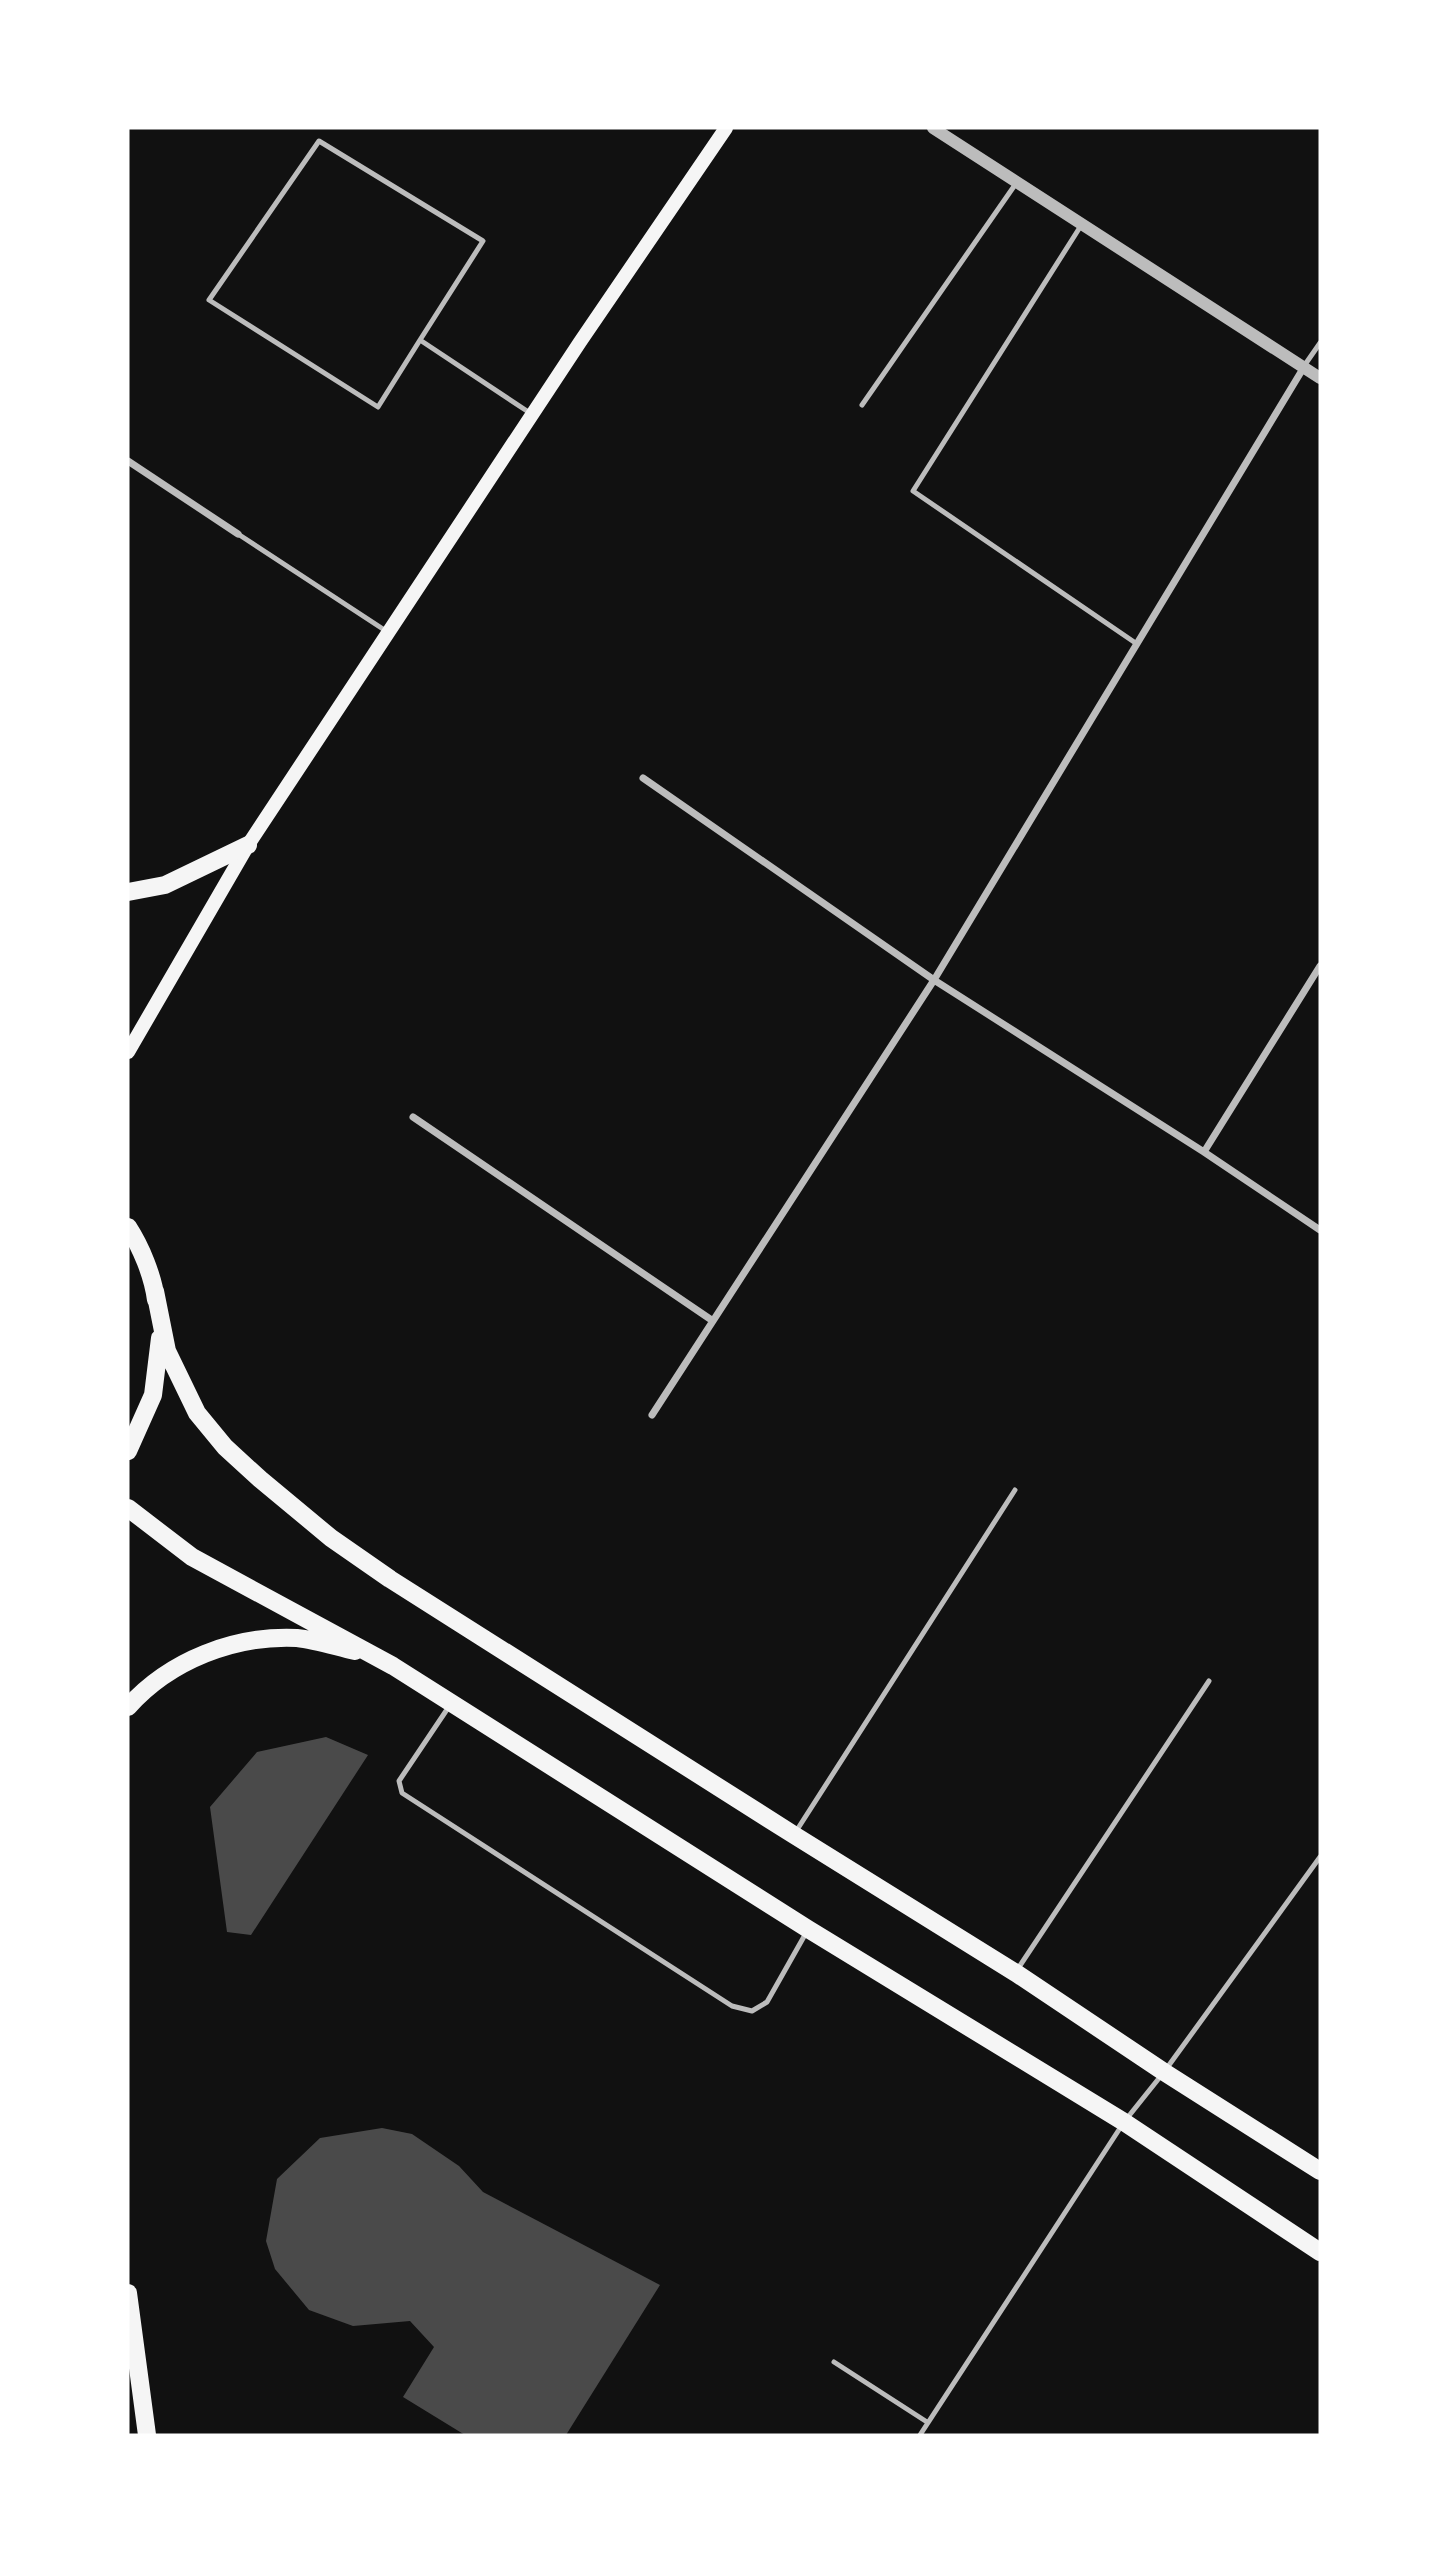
<svg xmlns="http://www.w3.org/2000/svg" width="1448" height="2563" font-family="Mulish,sans-serif">
<style>
.building{fill:#4a4a4a}
.lines{fill:none;stroke-linecap:round;stroke-linejoin:round}
.service{stroke:#bcbcbc;stroke-width:5}
.minor{stroke:#bcbcbc;stroke-width:7}
.tertiary{stroke:#bcbcbc;stroke-width:12}
.secondary{stroke:#f5f5f5;stroke-width:14}
.primary{stroke:#f5f5f5;stroke-width:18}
</style>
<rect width="100%" height="100%" fill="#111"/>
<path class="building" d="M326 1737 368 1755 251 1935 227 1932 210 1807 257 1752Z
M382 2128 412 2134 459 2166 483 2192 660 2285 566 2435H465L403 2397 434 2347 410 2321 353 2326 309 2310 275 2269 266 2241 277 2179 320 2138Z"/>
<g class="lines">
<path class="service" d="M1082 224 913 491 1137 644
M420 340 483 241 319 141 209 300 378 407 420 340 530 413
M1304 366 1320 343
M862 405 1017 182
M238 534 386 631
M450 1705 399 1781 402 1793 732 2006 752 2011 767 2002 806 1933
M795 1833 1015 1490
M1017 1970 1209 1681
M834 2362 927 2422
M920 2435 1124 2122 1164 2072 1320 1857"/>
<path class="minor" d="M128 461 238 534
M643 778 934 980 1204 1152 1320 1230
M413 1117 713 1321
M1204 1152 1320 966
M652 1415 934 980 1304 367"/>
<path class="tertiary" d="M933 128 1320 378"/>
<path class="secondary" d="M128 1052 248 845 580 342 726 128"/>
<path class="primary" d="M128 892 165 885 248 845
M128 1227C141 1247 153 1276 156 1300
M155 1291 167 1351 197 1413 225 1447 260 1479 331 1538 390 1579 794 1835 1016 1973 1164 2072 1320 2171
M128 1451 153 1395 160 1338
M128 1508 192 1557 393 1666 808 1929 1124 2122 1320 2252
M128 1707C170 1660 235 1635 297 1638 316 1640 337 1647 355 1651
M128 2293 147 2435"/>
</g>
<rect width="1448" height="2563" fill="none" stroke="#ffffff" stroke-width="259"/>
</svg>
